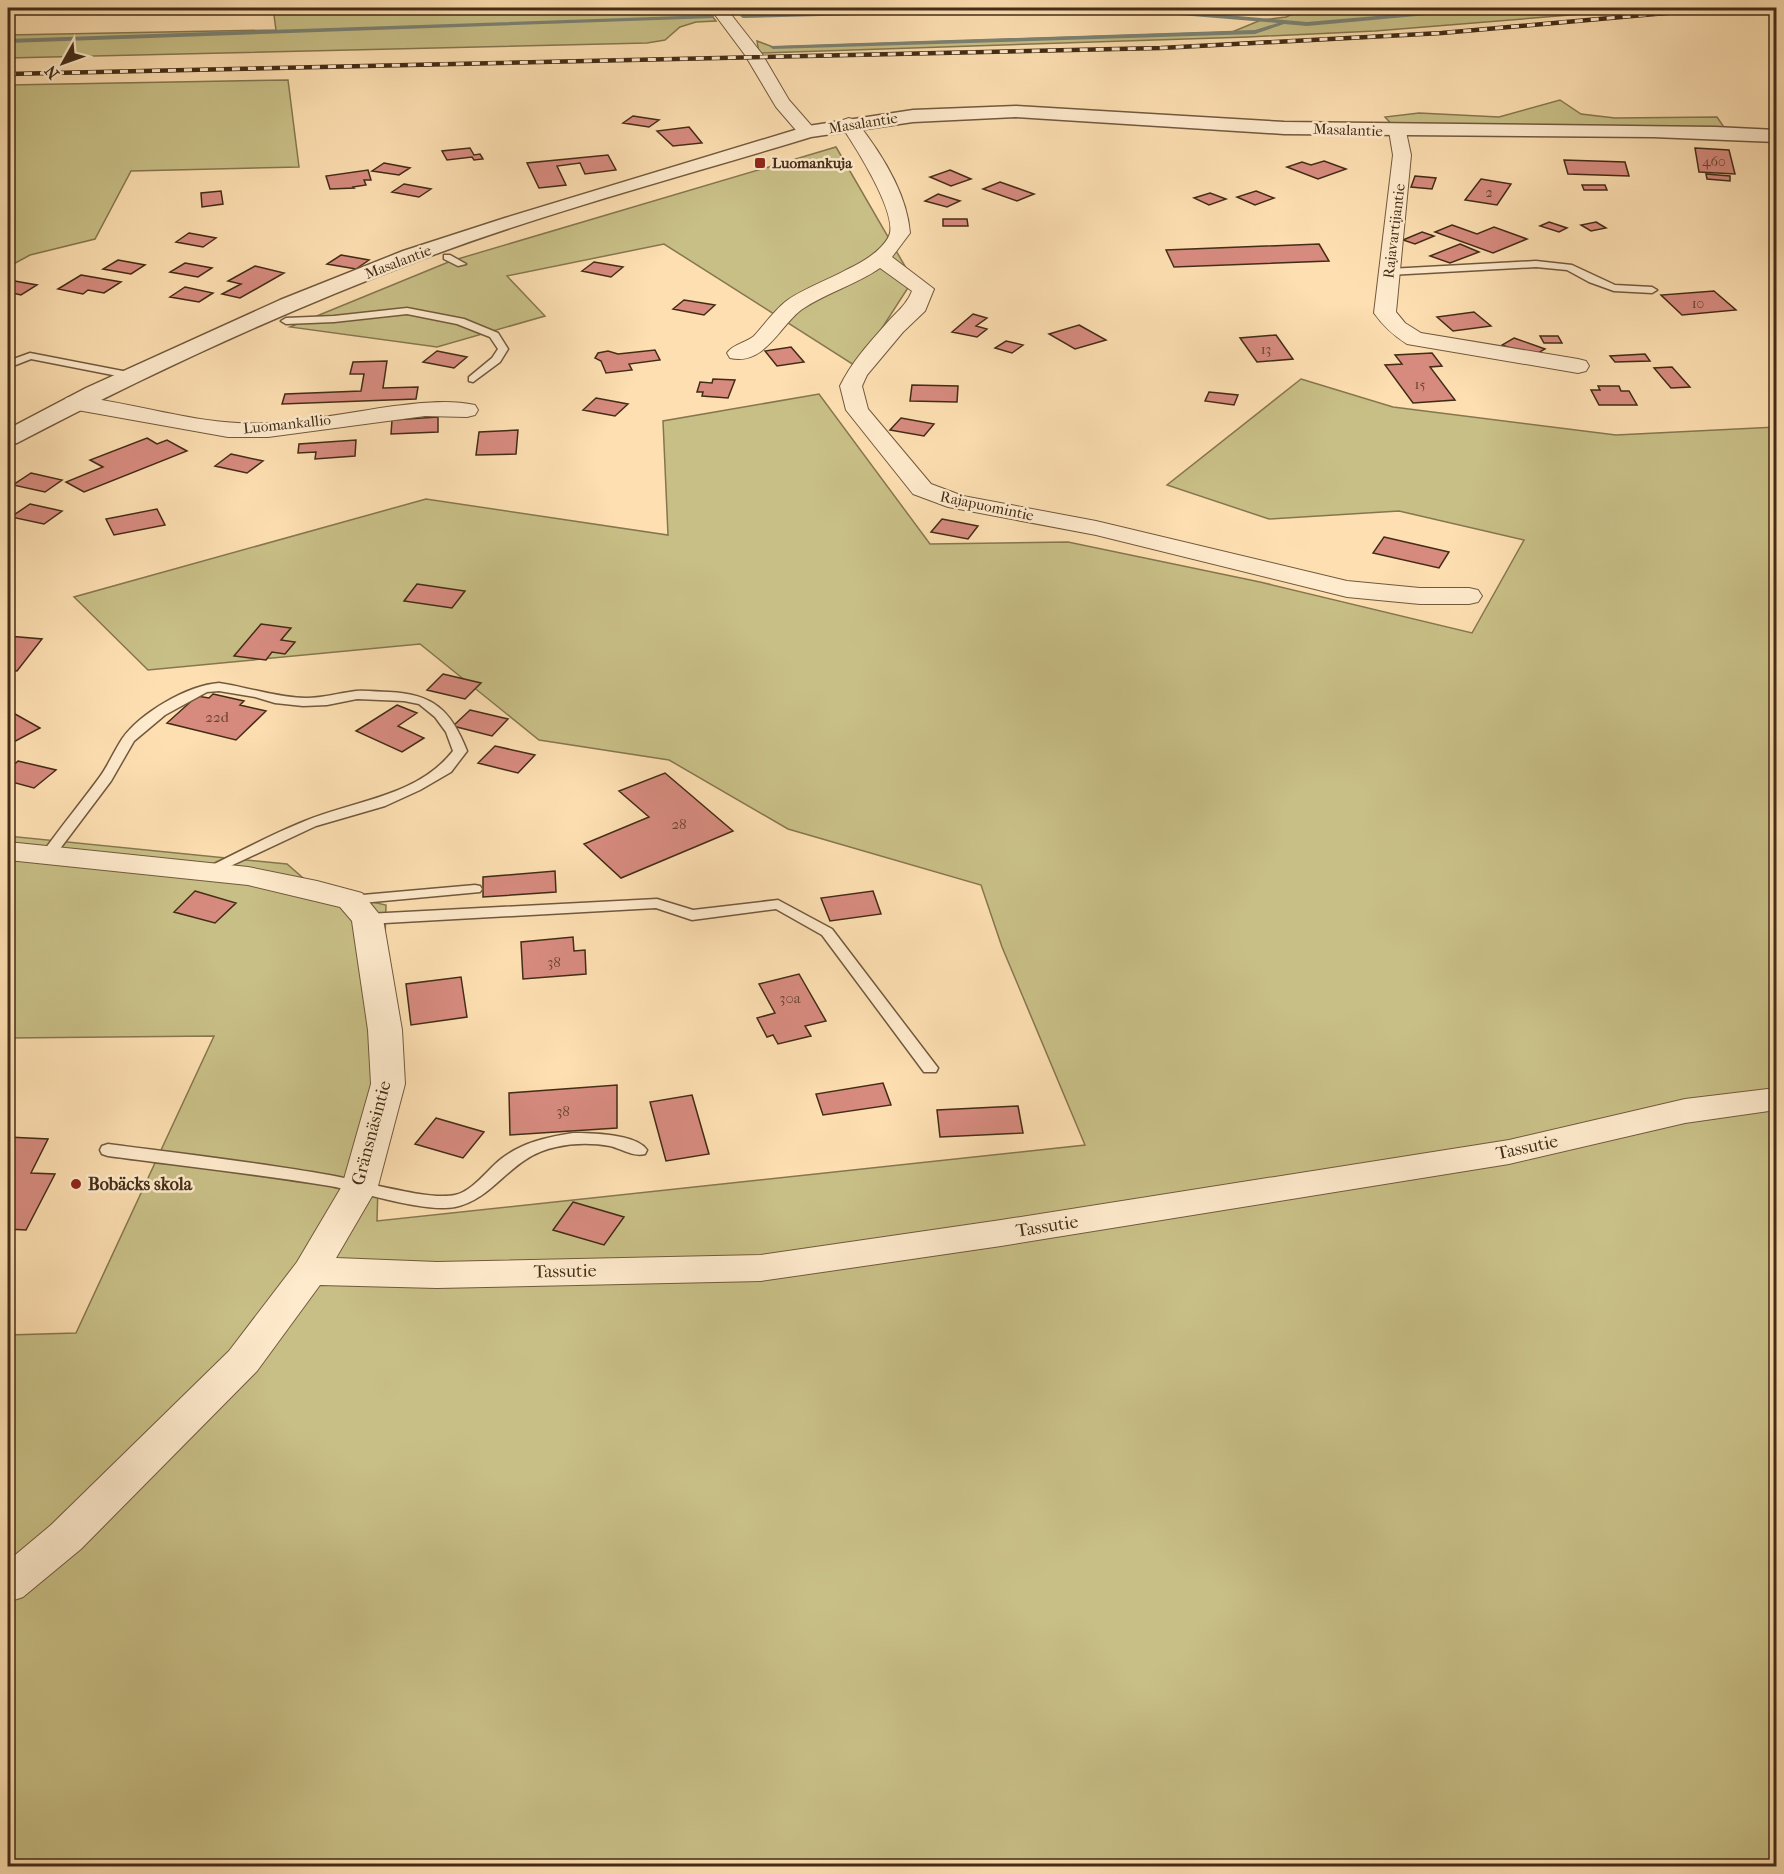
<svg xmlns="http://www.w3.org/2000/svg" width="1784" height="1874" font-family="'IM FELL French Canon',serif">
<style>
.green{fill:#c8bf86;stroke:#86764e;stroke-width:1.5}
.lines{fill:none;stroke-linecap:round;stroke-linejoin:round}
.stream{fill:#7b8274;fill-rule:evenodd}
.building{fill:#d78b7f;stroke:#432c16;stroke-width:1.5}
.service-casing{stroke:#72593d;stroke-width:3}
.minor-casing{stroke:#72593d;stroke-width:2}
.tertiary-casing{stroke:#72593d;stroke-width:3}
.service{fill:#feeacc;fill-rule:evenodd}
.minor{fill:#feeacc;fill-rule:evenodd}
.tertiary{fill:#feeacc;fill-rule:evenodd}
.rail-casing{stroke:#432c16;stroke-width:4.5}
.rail{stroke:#feeacc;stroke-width:3;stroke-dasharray:8;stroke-linecap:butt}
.poi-dot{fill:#8f2418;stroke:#feeacc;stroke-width:2}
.labels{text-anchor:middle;stroke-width:5;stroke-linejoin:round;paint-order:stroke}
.far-number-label{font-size:14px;fill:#684430}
.far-street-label{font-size:15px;fill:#432c16;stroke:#feeacc}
.far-poi-label{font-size:15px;font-weight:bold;fill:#432c16;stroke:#feeacc;text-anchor:start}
.number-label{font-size:15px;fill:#684430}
.street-label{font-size:18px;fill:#432c16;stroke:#feeacc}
.poi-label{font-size:18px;font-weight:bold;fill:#432c16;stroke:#feeacc;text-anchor:start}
</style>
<rect width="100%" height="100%" fill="#fddfb1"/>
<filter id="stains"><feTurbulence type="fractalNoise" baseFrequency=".00333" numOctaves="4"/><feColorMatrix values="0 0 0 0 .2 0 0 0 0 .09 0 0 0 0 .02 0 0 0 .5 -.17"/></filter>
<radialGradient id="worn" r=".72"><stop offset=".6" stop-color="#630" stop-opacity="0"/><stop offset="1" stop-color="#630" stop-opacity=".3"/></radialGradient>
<path class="green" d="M273 8H706L716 21 696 22 680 27 665 40 647 43 8 58V35L276 30Z
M1306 8H1656L1375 31 1248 37 759 53 757 41 773 47 1232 32 1261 20 1286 17Z
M288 80 299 167 131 171 95 239 30 255 8 267V85Z
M1560 100 1581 114 1615 118 1717 117 1728 133 1398 131 1385 117 1419 113 1499 117Z
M836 147 913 280 857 367 664 244 507 276 545 316 437 347 290 327 451 261Z
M1301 379 1393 407 1616 435 1776 427V1866H8V1335L76 1333 214 1036 8 1038V836L287 864 317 890 386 905 377 1221 1085 1145 1002 947 981 885 788 829 669 760 539 740 420 644 148 670 74 597 426 499 668 535 663 421 819 394 930 544 1068 542 1260 582 1472 633 1524 540 1399 511 1269 519 1167 485Z"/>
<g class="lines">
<path class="stream" d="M1011 8H1084L1180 11 1307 22 1469 8H1485L1482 10 1307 26 1284 24 1255 34 773 49 770 47 771 46 1255 30 1278 23 1180 15 1056 10 743 18 740 16 743 14Z
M712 15 714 16V18L8 43V39Z"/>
</g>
<path class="building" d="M633 116 659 120 649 127 623 123Z
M689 127 702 143 673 146 657 131Z
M470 148 474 155 480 154 483 159 474 160 472 157 447 160 442 151Z
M1695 148 1729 150 1735 174 1699 172Z
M608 155 616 170 585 174 580 163 557 166 566 185 539 188 527 163Z
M1564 160 1625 162 1629 176 1568 174Z
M1324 161 1346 169 1318 179 1287 167 1302 162 1311 165Z
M384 163 410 168 399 175 372 171Z
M368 170 371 180H364L366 185 353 187 354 188 330 189 326 176Z
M950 170 971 179 951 186 930 177Z
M1706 174 1730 176V181L1707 179Z
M1415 176 1436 178 1432 189 1411 187Z
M1481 179 1511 184 1497 205 1465 200Z
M1000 182 1034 194 1017 201 983 189Z
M404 184 431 189 419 197 392 192Z
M1582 185H1605L1607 190H1584Z
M221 191 223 204 202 207 201 193Z
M1256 191 1274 198 1255 205 1237 197Z
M1210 193 1226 199 1209 205 1194 198Z
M938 194 960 201 947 207 925 201Z
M943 219H967L968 226H943Z
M1549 222 1567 228 1559 232 1540 226Z
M1596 222 1606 228 1591 231 1581 225Z
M1452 225 1477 234 1494 227 1527 239 1493 253 1435 232Z
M1422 232 1434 236 1415 244 1403 240Z
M189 233 216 238 203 247 176 242Z
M1319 244 1329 261 1174 267 1166 250Z
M1460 244 1479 252 1450 263 1430 256Z
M341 255 369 260 356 269 327 264Z
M118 260 145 265 131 274 103 269Z
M594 262 623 267 611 277 582 271Z
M185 263 212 268 198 277 170 272Z
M255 266 284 273 240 298 222 294 241 284 228 281Z
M81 275 121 282 104 293 88 290 83 294 58 289Z
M9 280 37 285 21 295 8 292Z
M185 287 213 293 199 302 170 297Z
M1714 291 1736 310 1682 315 1661 295Z
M684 300 715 305 704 315 673 309Z
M1474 312 1491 326 1453 331 1437 317Z
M973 314 987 318 976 326 987 329 977 337 952 332Z
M1079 325 1106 340 1075 349 1049 334Z
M1276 335 1293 359 1257 362 1240 338Z
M1540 336H1558L1562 343H1544Z
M1514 338 1545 349 1533 356 1502 345Z
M1006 341 1023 345 1012 353 995 348Z
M791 347 804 362 777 366 765 351Z
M655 350 660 360 629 364 632 370 606 373 601 361 595 358 598 353 608 351 618 354Z
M437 351 467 357 454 368 423 362Z
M1432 353 1442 366 1430 367 1455 400 1413 403 1385 365 1402 364 1395 355Z
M1645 354 1650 361 1615 362 1610 356Z
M387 361 383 388 418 387 416 399 282 404 285 394 361 391 364 374H350L353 362Z
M1672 367 1690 387 1671 388 1654 368Z
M713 379 735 380 728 398 702 396 703 392H697L700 382 712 383Z
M912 385 958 386 957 402 910 401Z
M1598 386H1619L1621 391H1629L1637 405H1599L1591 390H1600Z
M1209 392 1238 395 1234 405 1205 401Z
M596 398 628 404 615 416 583 410Z
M438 417V432L391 434 392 420Z
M901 418 934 424 924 436 890 430Z
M518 430 516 454 476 455 479 432Z
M147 438 157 444 167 440 187 451 84 492 66 482 103 467 90 460Z
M356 440 355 456 315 459 316 452 298 453 299 444Z
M231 454 263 461 247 473 215 466Z
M31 473 62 480 45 492 13 485Z
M30 504 62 511 44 524 11 517Z
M157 509 165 525 114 535 106 519Z
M942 519 978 526 968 539 931 532Z
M1384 537 1449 552 1439 568 1373 553Z
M417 584 465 591 452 608 404 601Z
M261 624 291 628 281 640 295 642 285 654 272 652 266 660 234 656Z
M8 636 42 639 17 671 8 670Z
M443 674 481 683 465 699 427 690Z
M213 694 244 701 240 705 266 711 236 740 167 723 197 696 209 698Z
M397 705 417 713 398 726 424 738 402 752 356 731Z
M8 710 40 728 8 745Z
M470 710 508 719 492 736 453 726Z
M495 746 535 755 518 773 478 763Z
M18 761 56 770 34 788 8 781V770Z
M665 773 733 831 621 878 584 844 649 817 619 791Z
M555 871 556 892 483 897V877Z
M195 891 236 903 215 923 174 912Z
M873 891 881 914 830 921 821 898Z
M573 937 574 951 585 950 586 974 523 979 521 942Z
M799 974 826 1021 805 1026 811 1036 778 1044 773 1035 767 1037 757 1018 775 1013 759 984Z
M461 977 467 1017 411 1025 406 984Z
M883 1083 891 1105 823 1115 816 1094Z
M617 1085V1128L510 1135 509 1093Z
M692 1095 709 1154 666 1161 650 1102Z
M1018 1106 1023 1133 940 1137 937 1110Z
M436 1118 484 1132 463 1158 415 1144Z
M8 1137 48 1139 31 1173 55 1174 26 1230 8 1229Z
M573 1202 624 1217 604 1245 553 1230Z"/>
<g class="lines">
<g class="service-casing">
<path id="service" d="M444 255H450L466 264 458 266 444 259Z
M1536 261 1572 265 1615 285 1652 287 1657 290 1652 293 1614 291 1589 282 1567 270 1536 267 1389 275 1384 272 1389 269Z
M407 308 464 319 498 333 508 349 500 362 473 382 469 381V377L492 358 498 349 490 337 457 324 407 314 334 322 286 324 281 321 286 318 334 316Z
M30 353 133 373 138 376 133 379 31 359 8 368V361Z
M219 683C246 687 279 698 306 698 323 698 339 693 356 691 367 690 378 692 389 692 433 694 451 710 467 751L451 772 420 790 385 806 316 826 209 876 204 875 202 872 204 869C237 853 270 835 305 821 355 800 417 797 453 751L446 732 435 717 419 704 404 701 357 699 327 705 303 706 275 703 255 697 219 691 207 692 165 715 134 741 111 781 53 858H43L41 855C59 829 80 804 99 778 108 766 114 751 122 739 140 713 188 685 219 683Z
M475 885 480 886 482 889 480 892 351 904 344 900 351 896Z
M657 899 693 910 778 900 832 929 938 1068 936 1072H924L822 935 776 909 692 920 656 908 367 924 360 919 367 914Z
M573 1133C591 1133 637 1134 647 1150L645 1154C633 1157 622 1149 610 1146 593 1143 573 1143 556 1147 510 1156 495 1199 455 1207 424 1213 363 1192 330 1186 256 1174 182 1166 108 1156L102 1154 100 1150 102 1146 108 1144C182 1154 256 1162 329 1175 360 1180 427 1201 455 1195 473 1191 487 1170 501 1159 521 1143 547 1137 573 1133Z"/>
</g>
<g class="minor-casing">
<path id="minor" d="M710 8H726L762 54 789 100 817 132 815 136H801L776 107 745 55Z
M849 118 855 120C880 151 907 193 910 233L892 257 934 289 925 311 903 332 867 375 862 386 868 409 931 484 963 496 1096 521 1347 581 1420 588H1469L1478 590 1482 596 1478 602 1469 604H1420L1347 597 1096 535 948 507 913 494 846 410 840 386C851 363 869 343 886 324 896 312 906 306 912 291L880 268C856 285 825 293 801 310 779 327 764 366 730 358L727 353C733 344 746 343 754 336 764 325 773 312 785 302 800 290 828 280 846 270 861 263 881 252 889 236 899 214 853 143 840 124L843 120Z
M1398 125 1405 127 1411 155 1396 312 1405 323 1421 333 1578 359 1586 361 1589 366 1586 371 1578 373 1407 344C1393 335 1384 327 1374 313L1393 155 1389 131 1391 127Z
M74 396C138 403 203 427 267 423 309 421 352 412 394 406 420 403 449 399 475 405L478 410 475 415 467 417 425 416 268 437H228L66 408 63 403 66 398Z
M8 842 248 867 317 881 362 893 383 919 402 1030 405 1084 378 1186 336 1258 437 1262 761 1255 1001 1220 1509 1140 1685 1099 1776 1088V1110L1685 1123 1509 1164 1001 1246 761 1281 437 1288 320 1285 257 1371 81 1549 23 1597 8 1602V1561L51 1525 229 1351 297 1262 342 1186 371 1084 368 1030 352 921 340 907 248 885 8 860Z"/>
</g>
<g class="tertiary-casing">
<path id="tertiary" d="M1016 106 1284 122 1715 127 1776 130V142L1653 137 1284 134 1016 117 913 122 811 137C680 177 546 212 417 261 280 313 146 375 17 443L8 445V429L86 388 280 300 403 251 505 218 808 126 913 110Z"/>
</g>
<use href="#service" class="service"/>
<use href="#minor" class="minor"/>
<use href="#tertiary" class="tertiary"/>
<g class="rail-casing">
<path id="rail" d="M8 74 1161 48 1442 33 1722 8"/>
</g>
<use href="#rail" class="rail"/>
</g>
<g class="poi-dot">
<rect x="754" y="157" width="12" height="12" rx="3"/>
<circle cx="76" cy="1184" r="6"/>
</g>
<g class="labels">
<g class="far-number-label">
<text x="1714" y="166">460</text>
<text x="1489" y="197">2</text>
<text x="1698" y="308">10</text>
<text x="1266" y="354">13</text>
<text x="1420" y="389">15</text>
</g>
<g class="far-street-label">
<text transform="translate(863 123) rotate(-9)" y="5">Masalantie</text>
<text transform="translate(1348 130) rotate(2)" y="5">Masalantie</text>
<text transform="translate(1394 231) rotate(-83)" y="5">Rajavartijantie</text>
<text transform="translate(398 262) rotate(-21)" y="5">Masalantie</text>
<text transform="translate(287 424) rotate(-6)" y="5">Luomankallio</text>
<text transform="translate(987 506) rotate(12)" y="5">Rajapuomintie</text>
</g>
<g class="far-poi-label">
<text x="772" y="168">Luomankuja</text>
</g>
<g class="number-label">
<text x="217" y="722">22d</text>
<text x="679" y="829">28</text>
<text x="554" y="967">38</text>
<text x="790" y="1003">30a</text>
<text x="563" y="1116">38</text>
</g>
<g class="street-label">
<text transform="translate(371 1133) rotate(-75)" y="6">Gränsnäsintie</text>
<text transform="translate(1527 1147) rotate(-12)" y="6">Tassutie</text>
<text transform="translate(1047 1226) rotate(-9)" y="6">Tassutie</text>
<text transform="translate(565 1271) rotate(-1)" y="6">Tassutie</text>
</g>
<g class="poi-label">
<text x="88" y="1190">Bobäcks skola</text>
</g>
</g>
<rect width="1784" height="1874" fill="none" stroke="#fddfb1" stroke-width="30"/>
<rect x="9" y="9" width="1766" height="1856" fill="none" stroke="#432c16" stroke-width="3"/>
<rect x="15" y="15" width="1754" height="1844" fill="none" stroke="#432c16" stroke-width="1.5"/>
<g transform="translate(63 63) rotate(230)" stroke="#feeacc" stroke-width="4.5" paint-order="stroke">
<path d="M0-4.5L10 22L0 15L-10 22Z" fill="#432c16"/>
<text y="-9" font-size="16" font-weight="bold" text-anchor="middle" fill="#432c16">N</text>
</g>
<rect width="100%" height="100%" filter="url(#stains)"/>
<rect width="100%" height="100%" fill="url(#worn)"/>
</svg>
